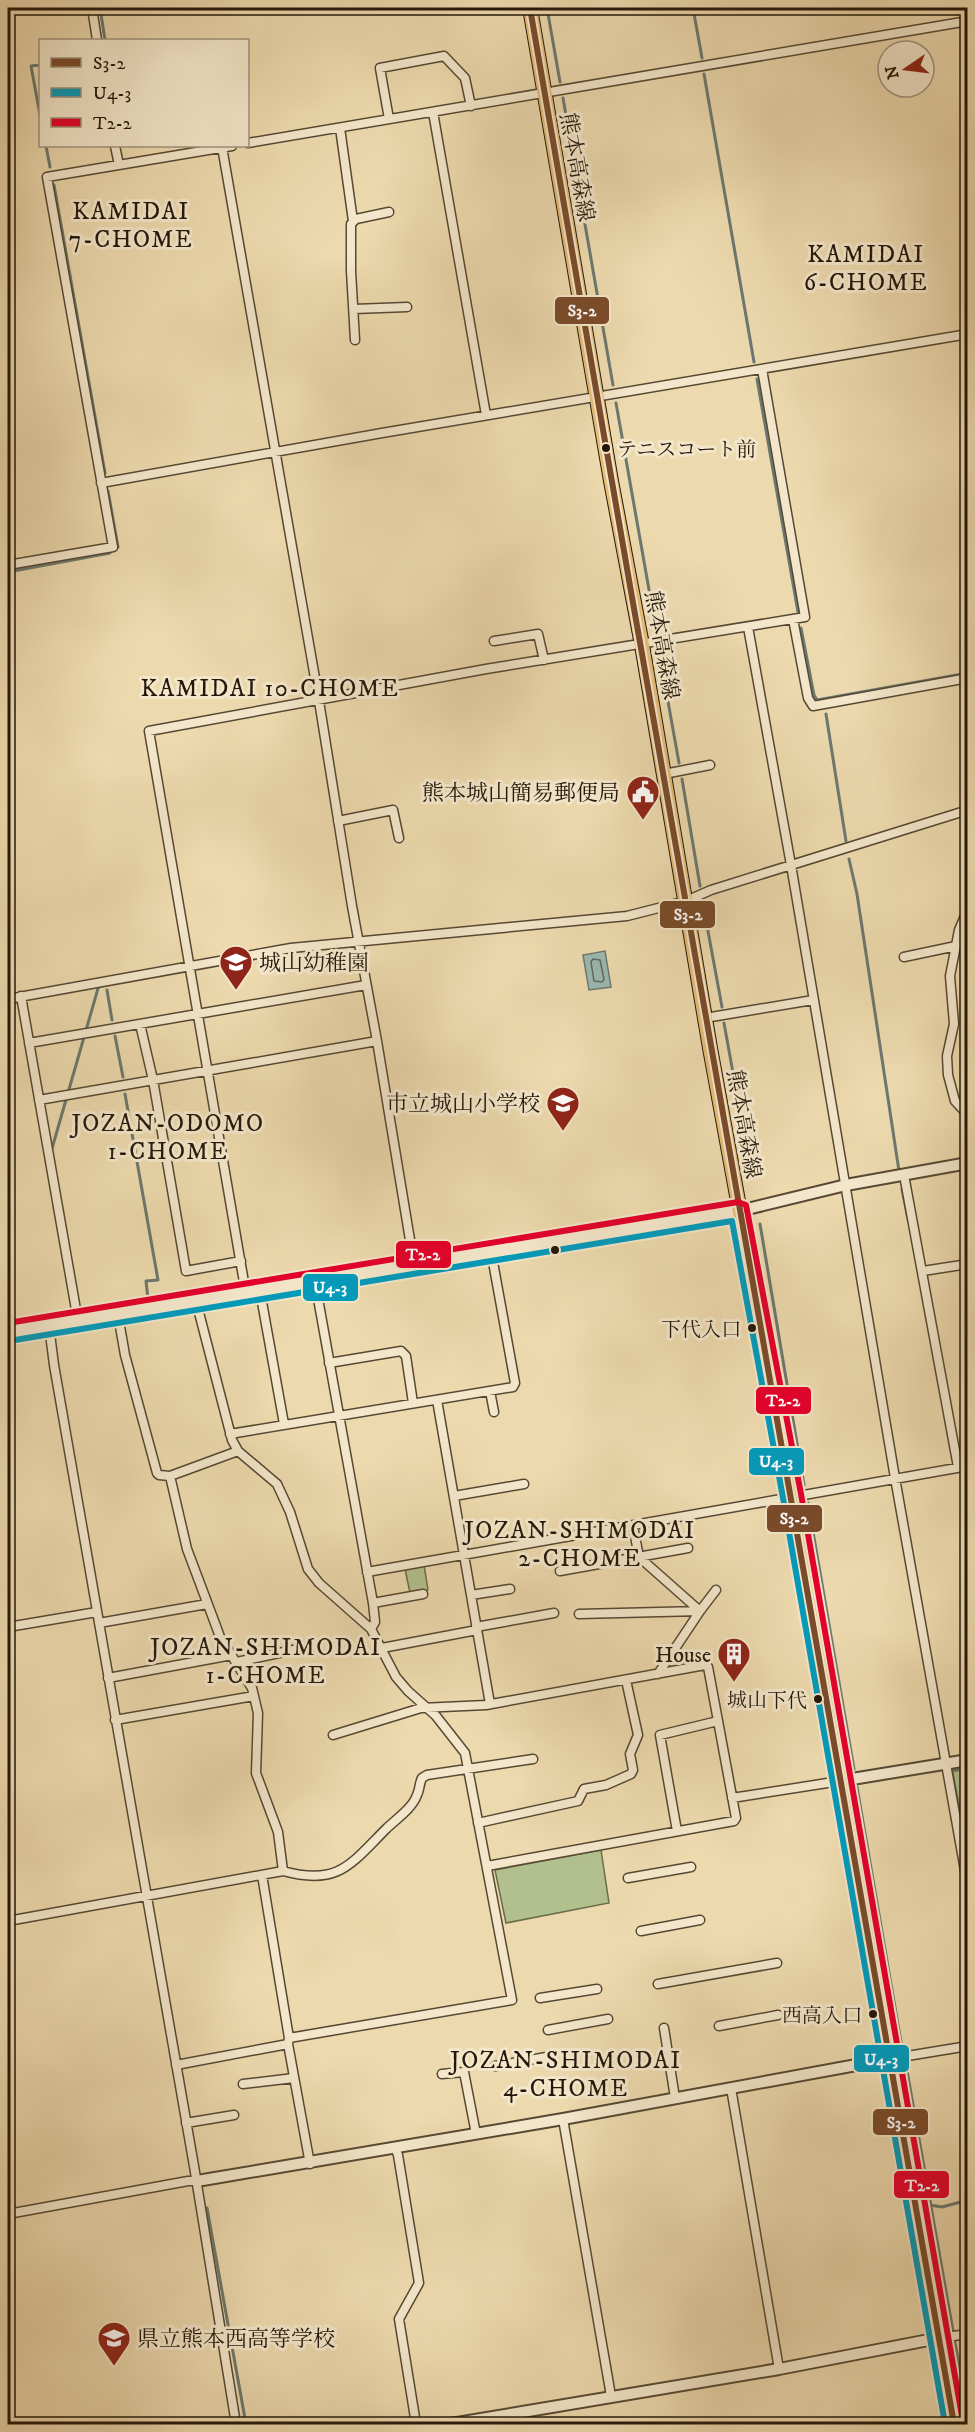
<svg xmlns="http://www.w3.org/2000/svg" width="975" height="2432" font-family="'IM FELL DW Pica','Noto Serif JP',serif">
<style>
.green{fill:#b2c08e;stroke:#6b6c4c;stroke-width:1.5}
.water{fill:#9ab9b2;stroke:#6b786f;stroke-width:1.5}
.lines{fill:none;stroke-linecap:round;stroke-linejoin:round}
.shore{stroke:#5f685e;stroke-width:1.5}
.stream{stroke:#6b786f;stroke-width:3}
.minor-casing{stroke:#564833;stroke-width:11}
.tertiary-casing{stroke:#564833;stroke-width:14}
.primary-casing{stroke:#24170a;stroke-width:16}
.minor{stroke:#f3e6ca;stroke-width:8}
.tertiary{stroke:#f3e6ca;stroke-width:10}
.primary{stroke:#e6bc76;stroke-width:14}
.bus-1-casing{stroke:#f3e6ca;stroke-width:10}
.bus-2-casing{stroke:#f3e6ca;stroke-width:10}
.bus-3-casing{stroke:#f3e6ca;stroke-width:10}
.bus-1{stroke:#7a4b2a;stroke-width:6}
.bus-2{stroke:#049aba;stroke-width:6}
.bus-3{stroke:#e4002b;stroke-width:6}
.bus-dot{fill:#24170a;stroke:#f3e6ca;stroke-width:2}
.labels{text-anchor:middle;stroke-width:6;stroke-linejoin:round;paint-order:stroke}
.bus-label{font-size:20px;fill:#24170a;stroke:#f3e6ca;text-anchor:end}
.street-label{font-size:22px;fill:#24170a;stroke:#f3e6ca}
.poi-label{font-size:22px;fill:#24170a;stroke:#f3e6ca;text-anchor:end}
.neighbourhood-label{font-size:24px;letter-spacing:1.5px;fill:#24170a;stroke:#f3e6ca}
.line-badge{stroke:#f3e6ca;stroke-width:2}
.badge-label{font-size:16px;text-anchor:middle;font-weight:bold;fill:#fff}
</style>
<rect width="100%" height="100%" fill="#ecd9ad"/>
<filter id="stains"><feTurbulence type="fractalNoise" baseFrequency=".00333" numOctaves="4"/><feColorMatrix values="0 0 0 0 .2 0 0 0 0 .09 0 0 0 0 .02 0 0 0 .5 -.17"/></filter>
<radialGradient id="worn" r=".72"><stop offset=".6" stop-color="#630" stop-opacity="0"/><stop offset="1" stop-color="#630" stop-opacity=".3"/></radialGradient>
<path class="green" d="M424 1565 428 1590 410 1593 405 1569Z
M967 1760V1869L946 1763Z
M601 1850 609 1903 506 1923 495 1870Z"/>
<path class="water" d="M605 951 611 987 589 990 583 955Z"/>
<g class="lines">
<path class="shore" d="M593 959 600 960 604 979 602 982 594 981 591 962Z"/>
<path class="stream" d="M100 8 105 40
M547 8 560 82
M693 8 702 58
M40 65 31 66 40 115
M704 74 754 362
M563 98 613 385
M46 146 50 167
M54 185 105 473
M757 379 798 612
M616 403 657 635
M108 491 118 547
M8 572 110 553
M801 628 814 695 817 700 968 673
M659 651 679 763
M826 714 846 841
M682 779 700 886
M849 859 857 894 899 1171
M703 904 722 1007
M107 990 112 1020
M724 1023 752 1178
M115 1036 123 1077
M51 1152 99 985
M902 1189 908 1219
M760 1224 804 1485
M83 1308 105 1305 110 1308 148 1299 146 1281 158 1280 125 1094
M8 1321 67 1311
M965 1462H968
M808 1503 854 1769
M968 1768 952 1771 968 1860
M857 1787 902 2048
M906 2065 968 2416
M930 2205 942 2207 968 2200
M207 2208 246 2424"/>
<g class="minor-casing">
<path id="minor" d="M92 8 97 40
M433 112 486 415
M389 119 380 68 444 56 465 78 471 106
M340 128 353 221
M248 143 968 21
M115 146 119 165
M222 147 319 701 352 906 377 1041 414 1264
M354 309 407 307
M355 340 351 271V224L356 219 389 212
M101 483 382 433 968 334
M8 565 113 547 47 177 232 146
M793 619 808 698 813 706 968 678
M748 627 791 865 895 1478 968 1887
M494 641 538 634 544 660
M664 774 710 765
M338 821 393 810 399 838
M968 876V881
M968 909 959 930 950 976 954 1024 947 1056 948 1075 955 1101 968 1115
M904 957 956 946
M21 996 78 1321
M8 999 291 948 627 916 686 901 711 890 968 810
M705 1018 813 1000
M140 1024 153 1080 186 1271 241 1261
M29 1043 366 985
M39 1100 377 1041
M904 1175 958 1467
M923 1271 968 1264
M315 1282 373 1603 375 1622 371 1629
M260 1291 284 1424
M246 1294 149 731 486 669 805 617 762 369
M196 1301 232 1440 238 1451 277 1484 290 1512 308 1569 319 1583 371 1629 396 1677 408 1691 436 1716 465 1753 512 2000 289 2038
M118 1315 125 1355 157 1473 159 1475 170 1476 238 1451
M49 1326 54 1365 194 2166 236 2424
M329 1363 401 1351 406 1356 413 1403
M490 1391 494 1412
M437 1400 490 1704
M230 1434 513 1387 515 1383 491 1251
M170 1476 187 1549 216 1626 220 1637 252 1688 258 1713 256 1773 278 1832 283 1871
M454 1496 524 1484
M633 1526 639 1557 700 1611 658 1674
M560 1571 688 1548
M367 1572 968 1466
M471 1595 510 1589
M373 1603 423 1594
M579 1614 700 1611 716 1590
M99 1623 207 1604
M8 1627 97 1612
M476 1627 554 1613
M382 1648 477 1630
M237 1662 298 1649
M108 1678 232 1655
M115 1720 254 1696
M333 1735 421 1708 486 1705 705 1665 708 1667 736 1818 734 1821 487 1866
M732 1798 840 1781
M478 1823 578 1801 584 1789 606 1785 631 1774 633 1770 630 1754 638 1735 626 1680
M677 1831 660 1735 718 1721
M262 1875 289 2038 288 2044 310 2164
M628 1878 691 1867
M8 1921 283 1871C338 1886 350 1865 386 1829 396 1819 412 1809 417 1795 420 1789 419 1784 422 1778L427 1775 533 1759
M641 1931 700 1920
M658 1984 777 1963
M540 1998 597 1989
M719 2026 778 2015
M664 2028 675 2098
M548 2030 608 2019
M889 2059 968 2046
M176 2065 288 2044
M495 2066 552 2056
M442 2074 464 2072 476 2134
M243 2084 294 2078
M731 2088 779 2369
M563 2119 610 2390V2398
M186 2123 234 2115
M395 2148 398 2155 419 2283 399 2319 416 2424
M8 2214 188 2181H197
M939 2338 968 2334"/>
</g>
<g class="tertiary-casing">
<path id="tertiary" d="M8 1332 739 1211 846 1185 968 1163
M840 1781 968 1760
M197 2181 563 2119 889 2059
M451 2424 779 2369 939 2338"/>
</g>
<g class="primary-casing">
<path id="primary" d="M530 8 611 481 642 645 710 1048 792 1496 954 2424"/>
</g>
<use href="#minor" class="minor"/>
<use href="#tertiary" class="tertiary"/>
<use href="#primary" class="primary"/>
<g class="bus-1-casing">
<path id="bus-1" d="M530 8C668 814 813 1619 954 2424"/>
</g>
<g class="bus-2-casing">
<path id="bus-2" d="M9 1341 732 1221 783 1498 945 2424"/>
</g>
<g class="bus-3-casing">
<path id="bus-3" d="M8 1323 738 1202 746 1205 801 1494 963 2422"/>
</g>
<use href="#bus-1" class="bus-1"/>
<use href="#bus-2" class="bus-2"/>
<use href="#bus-3" class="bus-3"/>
</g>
<defs>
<g id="civic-pin" transform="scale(1.725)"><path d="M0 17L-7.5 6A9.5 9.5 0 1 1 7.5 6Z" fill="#8f2418" stroke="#f3e6ca"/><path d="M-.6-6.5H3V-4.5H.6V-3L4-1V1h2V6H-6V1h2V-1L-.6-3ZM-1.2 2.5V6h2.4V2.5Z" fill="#fff"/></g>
<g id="school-pin" transform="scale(1.725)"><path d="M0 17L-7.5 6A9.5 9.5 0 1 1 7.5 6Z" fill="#8f2418" stroke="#f3e6ca"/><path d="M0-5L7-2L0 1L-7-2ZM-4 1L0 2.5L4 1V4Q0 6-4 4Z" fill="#fff"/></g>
<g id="building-pin" transform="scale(1.725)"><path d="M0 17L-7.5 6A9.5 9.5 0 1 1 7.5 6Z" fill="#8f2418" stroke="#f3e6ca"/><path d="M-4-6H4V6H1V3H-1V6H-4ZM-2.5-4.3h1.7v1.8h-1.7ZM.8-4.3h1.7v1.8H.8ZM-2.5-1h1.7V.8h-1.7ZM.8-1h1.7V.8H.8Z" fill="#fff"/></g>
</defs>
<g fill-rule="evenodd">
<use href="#civic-pin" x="643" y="792"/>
<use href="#school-pin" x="236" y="962"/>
<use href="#school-pin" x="563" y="1103"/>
<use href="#building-pin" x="734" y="1654"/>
<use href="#school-pin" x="114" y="2338"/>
</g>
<g class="bus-dot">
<circle cx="606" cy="448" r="5"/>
<circle cx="555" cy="1250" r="5"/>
<circle cx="752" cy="1328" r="5"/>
<circle cx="818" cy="1699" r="5"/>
<circle cx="873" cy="2014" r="5"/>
</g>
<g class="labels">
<g class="bus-label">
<text x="617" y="456" text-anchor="start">テニスコート前</text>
<text x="741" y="1336">下代入口</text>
<text x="807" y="1707">城山下代</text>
<text x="862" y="2022">西高入口</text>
</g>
<g class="street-label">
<text transform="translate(578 167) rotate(80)" y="8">熊本高森線</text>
<text transform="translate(663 645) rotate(80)" y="8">熊本高森線</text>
<text transform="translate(745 1124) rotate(80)" y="8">熊本高森線</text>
</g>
<g class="poi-label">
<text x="620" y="800">熊本城山簡易郵便局</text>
<text x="259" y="970" text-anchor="start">城山幼稚園</text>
<text x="540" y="1111">市立城山小学校</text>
<text x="711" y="1662">House</text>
<text x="137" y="2346" text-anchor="start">県立熊本西高等学校</text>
</g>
<g class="neighbourhood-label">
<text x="131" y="219">KAMIDAI<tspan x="131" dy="28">7-CHOME</tspan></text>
<text x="866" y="262">KAMIDAI<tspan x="866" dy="28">6-CHOME</tspan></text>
<text x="270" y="696">KAMIDAI 10-CHOME</text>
<text x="168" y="1131">JOZAN-ODOMO<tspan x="168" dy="28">1-CHOME</tspan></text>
<text x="580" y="1538">JOZAN-SHIMODAI<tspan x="580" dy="28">2-CHOME</tspan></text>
<text x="266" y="1655">JOZAN-SHIMODAI<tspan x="266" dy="28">1-CHOME</tspan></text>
<text x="566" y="2068">JOZAN-SHIMODAI<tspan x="566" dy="28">4-CHOME</tspan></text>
</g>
</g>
<g class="line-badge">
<rect x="554" y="296" width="56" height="29" rx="6" fill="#7a4b2a"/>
<rect x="659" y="900" width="57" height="29" rx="6" fill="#7a4b2a"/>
<rect x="395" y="1240" width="57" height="29" rx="6" fill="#e4002b"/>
<rect x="302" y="1273" width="57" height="29" rx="6" fill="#049aba"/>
<rect x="755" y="1386" width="57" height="29" rx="6" fill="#e4002b"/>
<rect x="748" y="1447" width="57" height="29" rx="6" fill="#049aba"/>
<rect x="766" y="1504" width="57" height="29" rx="6" fill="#7a4b2a"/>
<rect x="853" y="2044" width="57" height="29" rx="6" fill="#049aba"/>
<rect x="872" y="2108" width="57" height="28" rx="6" fill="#7a4b2a"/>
<rect x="893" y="2170" width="57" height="29" rx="6" fill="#e4002b"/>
</g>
<g class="badge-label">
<text x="582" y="316">S3-2</text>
<text x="688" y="920">S3-2</text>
<text x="423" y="1260">T2-2</text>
<text x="330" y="1293">U4-3</text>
<text x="783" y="1406">T2-2</text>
<text x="776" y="1467">U4-3</text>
<text x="794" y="1524">S3-2</text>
<text x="881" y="2065">U4-3</text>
<text x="901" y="2128">S3-2</text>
<text x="922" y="2191">T2-2</text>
</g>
<rect width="975" height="2432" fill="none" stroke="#ecd9ad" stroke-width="30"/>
<rect x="9" y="9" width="957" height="2414" fill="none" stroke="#24170a" stroke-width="3"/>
<rect x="15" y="15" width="945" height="2402" fill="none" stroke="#24170a" stroke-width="1.5"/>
<rect x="39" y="39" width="210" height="108" fill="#f3e6ca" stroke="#a0937d" stroke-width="1.5"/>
<rect x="51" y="58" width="30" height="9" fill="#7a4b2a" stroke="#a0937d" stroke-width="1.5"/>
<text x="93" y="69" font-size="18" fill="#24170a">S3-2</text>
<rect x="51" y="88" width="30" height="9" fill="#049aba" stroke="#a0937d" stroke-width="1.5"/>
<text x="93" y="99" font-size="18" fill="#24170a">U4-3</text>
<rect x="51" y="118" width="30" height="9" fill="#e4002b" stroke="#a0937d" stroke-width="1.5"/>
<text x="93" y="129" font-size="18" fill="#24170a">T2-2</text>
<g transform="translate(906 69) rotate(256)"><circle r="28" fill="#f3e6ca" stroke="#a0937d" stroke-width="1.5"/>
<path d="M0-4.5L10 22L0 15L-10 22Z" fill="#8f2418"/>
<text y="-9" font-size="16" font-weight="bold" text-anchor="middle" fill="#24170a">N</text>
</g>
<rect width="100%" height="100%" filter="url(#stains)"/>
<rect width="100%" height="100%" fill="url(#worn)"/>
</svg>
